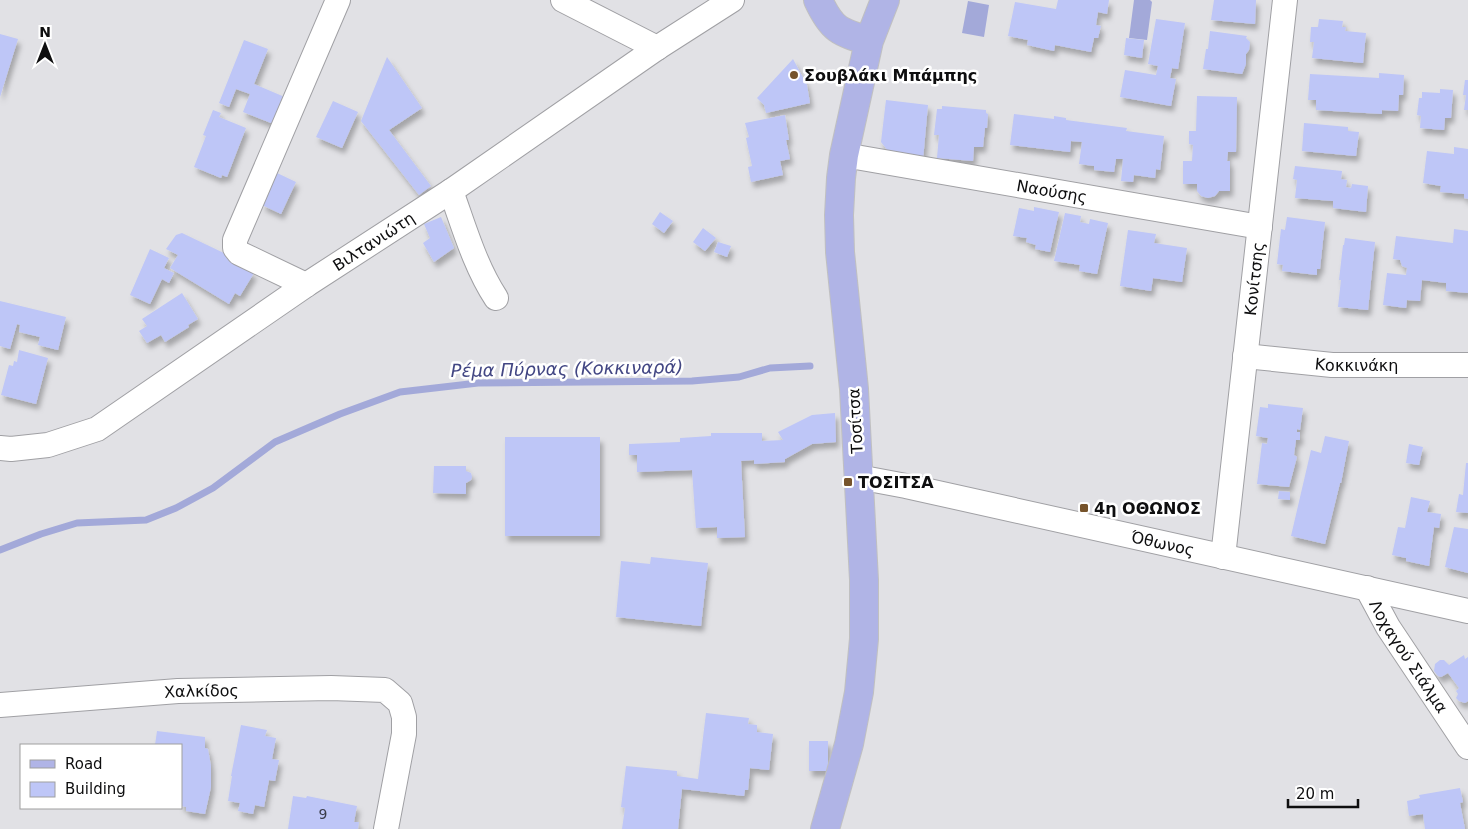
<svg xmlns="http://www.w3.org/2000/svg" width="1468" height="829" font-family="'DejaVu Sans',sans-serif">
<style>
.water{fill:#a3a9d9}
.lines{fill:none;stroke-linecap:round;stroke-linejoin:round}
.stream{stroke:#a3a9d9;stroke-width:7}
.building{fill:#bec6f7;filter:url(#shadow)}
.minor-casing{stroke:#a0a0a4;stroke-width:26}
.major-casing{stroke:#c0c0c1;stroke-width:30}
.minor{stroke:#fff;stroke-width:24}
.major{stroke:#b0b4e6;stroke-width:28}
.poi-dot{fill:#76532b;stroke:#fff;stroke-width:2}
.labels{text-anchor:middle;stroke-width:5;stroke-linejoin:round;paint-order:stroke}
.number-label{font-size:14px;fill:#3a3c49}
.poi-label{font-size:16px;font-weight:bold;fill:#0e0e0f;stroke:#fff;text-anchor:start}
.street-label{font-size:16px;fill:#0e0e0f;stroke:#fff}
.water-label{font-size:18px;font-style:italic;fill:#424683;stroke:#fff}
</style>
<defs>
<filter id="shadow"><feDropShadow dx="3" dy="5.5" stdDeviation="2.5" flood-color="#0004"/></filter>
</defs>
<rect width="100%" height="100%" fill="#e1e1e5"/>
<path class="water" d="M1134 0H1150L1152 2 1147 40 1129 38Z
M968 1 989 5 984 37 962 33Z"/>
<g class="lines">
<path class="stream" d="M0 550 41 534 77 523 146 520 176 508 213 488 275 442 340 414 400 392 478 383 692 381 739 377 770 368 810 366"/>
</g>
<path class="building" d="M1058 0H1109L1107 14 1098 12 1096 25 1101 26 1098 38H1094L1091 52 1055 45 1054 51 1027 45 1028 40 1008 36 1015 2 1056 9Z
M1214 0H1256L1255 24 1211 20Z
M1156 19 1185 23 1178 69 1172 68 1170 78 1176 79 1171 106 1120 97 1125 70 1156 75 1158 66 1148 64Z
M1319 19 1343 21 1342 27H1346L1345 31 1366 33 1363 63 1312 58 1314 42H1310L1311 27H1318Z
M1210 31 1247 36 1246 38 1250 42 1249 50 1246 54V64L1242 74 1203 69 1206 49H1208Z
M0 34 18 39 0 97Z
M1126 38 1144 40 1142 58 1124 55Z
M244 40 268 49 254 84 287 98 276 125 243 112 250 94 236 89 229 107 219 103Z
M387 57 422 108 389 130 431 186 419 195 361 121Z
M793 59 807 85 810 103 766 113 764 105 757 98Z
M1379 73 1404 75 1403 95H1399L1398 111 1382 110V114L1316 110V100H1308L1310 74 1379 78Z
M1465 80H1468V110H1464L1466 95H1463Z
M1440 89 1453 90 1451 118H1445L1444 130 1420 128 1421 116 1417 115 1419 98H1422V92L1440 93Z
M1197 96 1237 97 1236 152H1228L1227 161H1230V191H1219L1215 196 1208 198 1201 196 1197 191V184H1183V161H1192L1193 145 1189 144V131H1196Z
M886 100 928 105 923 160 892 156 881 142Z
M333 101 358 112 342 148 316 137Z
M942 106 986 110V113L988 114 987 128H985L983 147H974L973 161 937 158 939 135H934L937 109H942Z
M213 110 221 113 219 117 246 128 227 177 222 175 221 178 194 167 206 136 203 135Z
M1014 114 1054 119V116L1066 118V120L1127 128 1126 131 1164 136 1160 170 1156 169 1155 178 1134 175 1133 182 1121 181 1123 159H1116L1114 172 1094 170V166L1079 164 1082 142 1071 141 1070 152 1010 145Z
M785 115 789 140H786L790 159 780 161 783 175 751 182 748 167 752 166 746 138 749 137 745 123Z
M1304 123 1348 127V131L1359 132 1356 156 1302 151Z
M1454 147 1468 149V199L1464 198V194L1440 192 1441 186 1423 183 1427 151 1454 154Z
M1295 166 1342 171 1341 179 1347 180 1346 187 1351 188 1352 184 1368 186 1366 212 1333 208V201L1295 198 1297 180 1293 179Z
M277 173 296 182 281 214 262 205Z
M1034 207 1059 212 1050 252 1035 249 1036 245 1026 242 1027 238 1013 236 1019 208 1034 211Z
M660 212 673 221 664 233 652 224Z
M1065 213 1081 216 1080 222 1089 224 1090 219 1108 223 1097 274 1079 271 1080 265 1054 261Z
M441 217 454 248 434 262 423 243 430 238 424 224Z
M1287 217 1325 222 1320 269H1317V275L1282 271 1283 265 1277 264 1281 229 1285 230Z
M703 228 716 238 705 251 693 242Z
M1454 229 1468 231V293L1446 291V283L1422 280 1420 301 1407 300 1406 308 1383 305 1387 273 1406 275 1407 268 1402 266 1400 260 1393 259 1396 236 1453 243Z
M1128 230 1156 234 1154 243 1187 248 1182 282 1153 278 1151 291 1120 286Z
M182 233 228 255 226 258 254 273 240 296 235 293 229 304 170 268 178 255 166 249 176 235Z
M1345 238 1375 242 1368 310 1338 307 1341 280H1339L1343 245H1344Z
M718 242 731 246 727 257 714 252Z
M150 249 169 258 164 268 174 273 169 283 162 279 150 304 130 295Z
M182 293 198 319 188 325 189 327 165 342 161 335 147 343 139 331 147 326 142 319Z
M0 301 66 317 58 350 38 345 40 337 19 332 20 325 17 324 10 349 0 346Z
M19 350 48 358 36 404 1 395 9 365 13 366 14 361 17 362Z
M1268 404 1303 408 1300 430 1297 429V432H1300V440H1296L1294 455 1297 457 1289 487 1257 484 1262 443 1267 444 1268 438 1256 436 1260 407 1268 408Z
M835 413 836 442 812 444 785 459V462L754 464V460L741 461 745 537 717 538V527L696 528 692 470 637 472V455H629V444L680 442V438L711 436V433H762V441L783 440 778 432 812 415Z
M1325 436 1349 441 1341 483H1340L1325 544 1291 536 1311 450 1321 453Z
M505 437H600V536H505Z
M1409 444 1423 447 1419 465 1406 463Z
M1466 463H1468V513L1456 512 1459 494 1463 495Z
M434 466H466V471L471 473 472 477 471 480 466 483V494L433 493Z
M1279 491 1290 492V500L1278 499Z
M1411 497 1430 501 1427 512 1441 514 1439 528 1434 527 1429 566 1406 561V558L1392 555 1398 527 1405 528Z
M1454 527 1468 529V573L1445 567Z
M651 557 708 563 701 626 616 617 621 561 650 564Z
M1464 655 1465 659 1468 657V701L1465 703 1459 701 1456 698 1458 694 1456 691 1459 688 1448 673 1441 677 1438 676 1434 671 1435 664 1440 660H1444L1449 665Z
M706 713 749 718 748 724 757 725V732L773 734 769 770 750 768 748 790H745L744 796 682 789 678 829H622L625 808 621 807 626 766 677 771V776L698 779Z
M241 725 267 730 265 736 276 738 272 759 279 760 275 781 269 780 264 807 255 805 253 814 238 811 240 803 228 801 232 776H231Z
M157 731 205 737V748L208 749 211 766V787L205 814 186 811V807L181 806V745H155Z
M809 741H828V771H809Z
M1460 788 1463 802 1460 803 1465 829H1425L1423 814 1409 816 1407 801 1420 798 1419 795Z
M293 796 306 798 307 796 357 806 354 822H359L358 829H288Z"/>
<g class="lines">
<g class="minor-casing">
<g id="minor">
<path d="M563 0 657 48"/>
<path id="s1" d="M844 155 1260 227"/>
<path d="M451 191C464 227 475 266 496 298"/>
<path d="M306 285 239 253 235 248V240L338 0"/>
<path id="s2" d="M1245 356 1332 365H1468"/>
<path id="s3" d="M0 448 11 449 48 445 97 429 306 285 451 191 657 48 732 0"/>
<path id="s4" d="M858 477 906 486 1468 611"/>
<path id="s5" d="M1223 557 1285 0"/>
<path id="s6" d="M1367 588 1388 627 1468 747"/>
<path id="s7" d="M0 705 178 691 331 688 385 690 400 703 404 717V734L386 829"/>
</g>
</g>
<g class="major-casing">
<path id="major" d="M818 0C832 30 839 32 869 41
M825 829 849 744 859 692 864 639V580L854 389 840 252 839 215 841 178 844 155 869 41 885 0"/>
</g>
<use href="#minor" class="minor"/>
<use href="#major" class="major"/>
</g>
<g class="poi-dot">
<circle cx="794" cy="75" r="5"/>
<rect x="843" y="477" width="10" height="10" rx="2.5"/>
<rect x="1079" y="503" width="10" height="10" rx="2.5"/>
</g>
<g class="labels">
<g class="number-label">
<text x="323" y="819">9</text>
</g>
<g class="poi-label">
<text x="804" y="81">Σουβλάκι Μπάμπης</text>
<text x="858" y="488">ΤΟΣΙΤΣΑ</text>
<text x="1094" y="514">4η ΟΘΩΝΟΣ</text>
</g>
<g class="street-label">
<text dy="6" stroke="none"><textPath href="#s1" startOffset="211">Ναούσης</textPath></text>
<text dy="6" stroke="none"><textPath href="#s3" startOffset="434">Βιλτανιώτη</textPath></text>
<text dy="6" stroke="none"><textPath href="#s5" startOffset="280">Κονίτσης</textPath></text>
<text dy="6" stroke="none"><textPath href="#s2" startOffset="112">Κοκκινάκη</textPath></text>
<text transform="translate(855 421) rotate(-93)" y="6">Τοσίτσα</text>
<text dy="6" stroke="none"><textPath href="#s4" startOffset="312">Όθωνος</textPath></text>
<text dy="6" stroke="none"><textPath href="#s6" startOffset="80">Λοχαγού Σιάλμα</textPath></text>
<text dy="6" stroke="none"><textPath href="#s7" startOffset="202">Χαλκίδος</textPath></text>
</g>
<g class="water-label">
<text transform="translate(567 369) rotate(-1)" y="6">Ρέμα Πύρνας (Κοκκιναρά)</text>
</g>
</g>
<rect x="20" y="744" width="162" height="65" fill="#ffffff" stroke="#9f9f9f"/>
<rect x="30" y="760" width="25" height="8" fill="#b0b4e6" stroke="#9f9f9f"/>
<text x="65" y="769" font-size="15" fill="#0e0e0f">Road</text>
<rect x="30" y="782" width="25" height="15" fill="#bec6f7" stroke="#9f9f9f"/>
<text x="65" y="794" font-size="15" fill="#0e0e0f">Building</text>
<g transform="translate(45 45)" stroke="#ffffff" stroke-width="4" paint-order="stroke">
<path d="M0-4L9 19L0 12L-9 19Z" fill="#0e0e0f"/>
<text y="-8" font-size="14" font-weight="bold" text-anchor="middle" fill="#0e0e0f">N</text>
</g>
<path d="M1288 799v8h70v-8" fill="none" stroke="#0e0e0f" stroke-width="2.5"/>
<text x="1296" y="799" font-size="15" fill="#0e0e0f" stroke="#ffffff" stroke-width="4" paint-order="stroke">20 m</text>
</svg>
